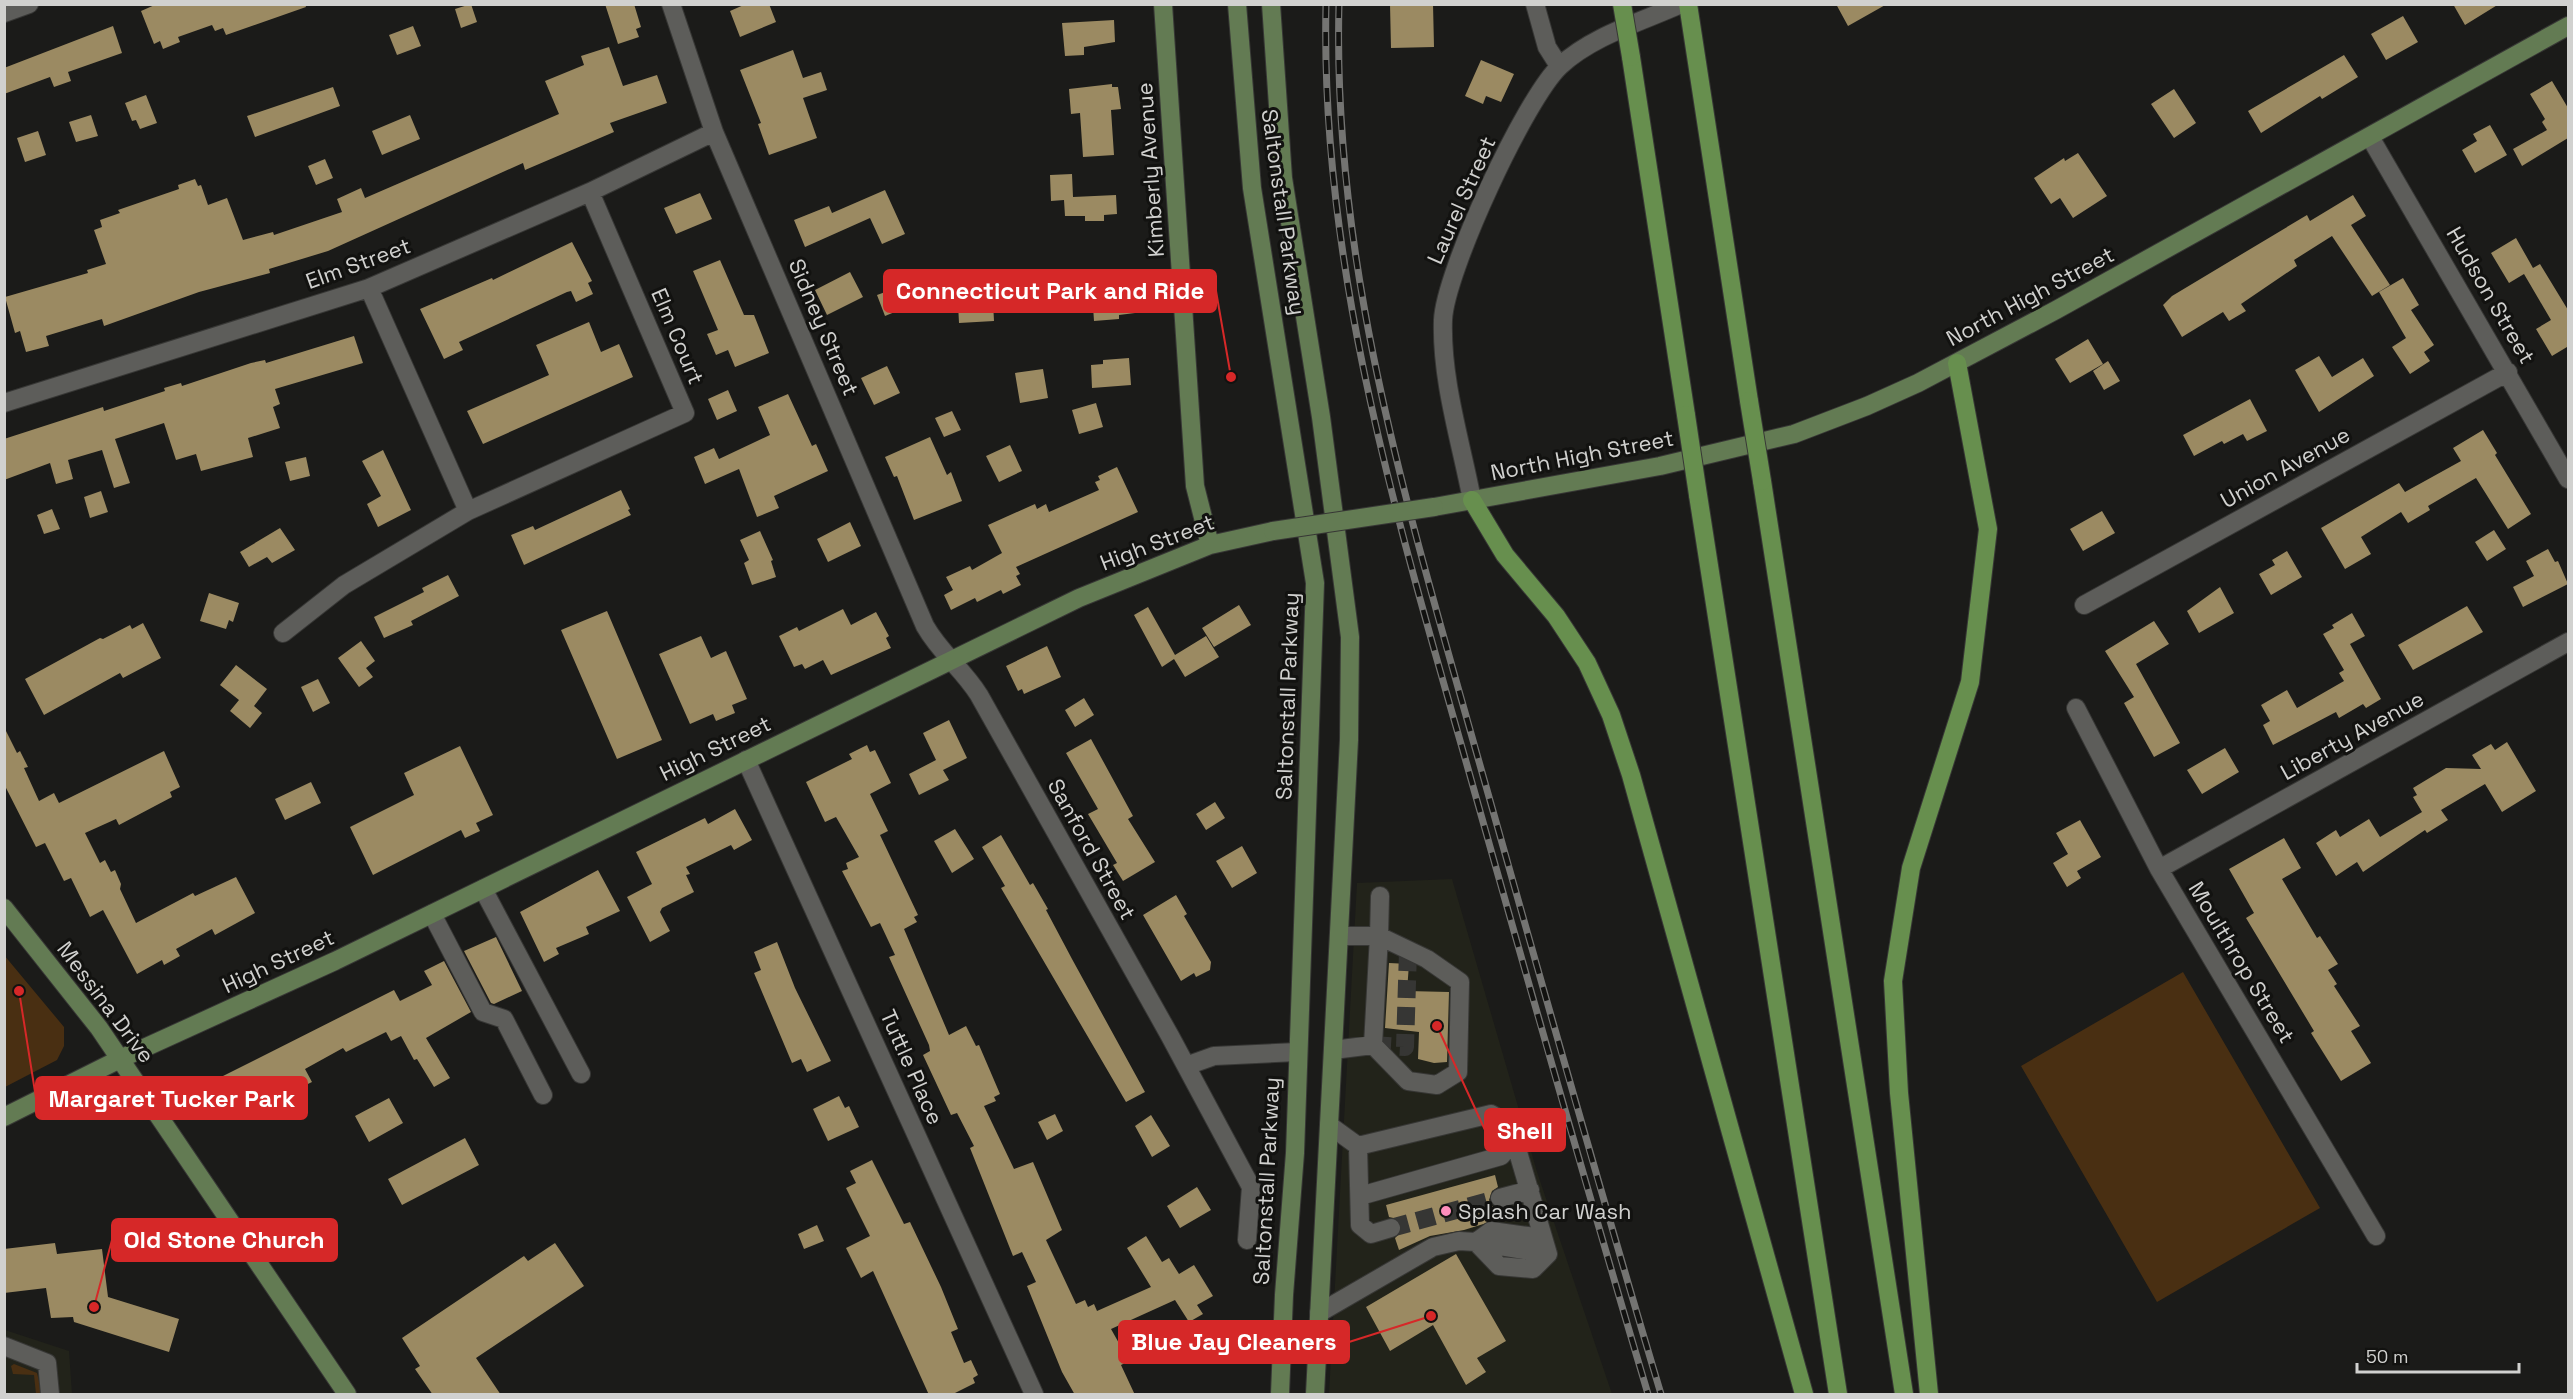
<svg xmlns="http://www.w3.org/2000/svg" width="2573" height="1399" font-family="'Space Grotesk',sans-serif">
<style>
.built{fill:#22231a}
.green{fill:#492f12}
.building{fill:#9b8a62}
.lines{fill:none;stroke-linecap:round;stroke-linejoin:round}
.minor-tunnel{stroke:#363634;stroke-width:18;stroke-dasharray:18 9;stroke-linecap:butt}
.minor-casing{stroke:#373735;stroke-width:20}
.major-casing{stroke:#373735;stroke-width:20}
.highway-casing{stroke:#373735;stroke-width:20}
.minor{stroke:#5d5d5a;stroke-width:18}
.major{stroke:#637b53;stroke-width:18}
.highway{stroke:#678f4e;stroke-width:18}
.rail-casing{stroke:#747472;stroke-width:7}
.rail{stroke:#121210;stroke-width:4.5;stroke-dasharray:14;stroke-linecap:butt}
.major-bridge-casing{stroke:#373735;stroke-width:20;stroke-linecap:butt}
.highway-bridge-casing{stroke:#373735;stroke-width:20;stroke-linecap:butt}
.major-bridge{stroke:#637b53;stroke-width:18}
.highway-bridge{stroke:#678f4e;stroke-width:18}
.poi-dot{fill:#fe8ebb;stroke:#121210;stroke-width:2}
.labels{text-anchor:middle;stroke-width:6;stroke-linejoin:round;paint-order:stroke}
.street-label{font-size:22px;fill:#d1d1cf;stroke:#121210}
.poi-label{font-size:22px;fill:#d1d1cf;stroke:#121210;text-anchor:start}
.leader{fill:none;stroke:#d62828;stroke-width:2}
.callout-dot{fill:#d62828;stroke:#121210;stroke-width:2}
.callout{fill:#d62828;stroke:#d62828;stroke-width:2}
.callout-label{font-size:24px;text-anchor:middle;font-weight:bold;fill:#fff}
</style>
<rect width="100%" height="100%" fill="#1b1b19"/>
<path class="built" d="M1452 879 1537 1172 1612 1394H1329L1357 883Z
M5 1330 69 1351 72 1394H5Z"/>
<path class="green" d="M4 955 64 1027V1046L57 1060 5 1087Z
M2183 972 2320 1208 2157 1302 2021 1066Z
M14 1364 37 1373 42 1394H36L34 1375 13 1374 11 1366Z"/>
<path class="building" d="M157 4H305L306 7 226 35 223 28 215 31 212 25 178 37 180 42 163 49 160 41 154 44 141 11Z
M471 4 477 22 461 28 455 9Z
M605 4H634L641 27 636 29 639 37 618 44Z
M746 4H769L776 22 740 37 730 11Z
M1390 4H1433L1434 47 1391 48Z
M1836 4H1887L1848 26Z
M2453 4H2499L2465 25Z
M2403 16 2418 42 2386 60 2371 34Z
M1114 20 1115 42 1084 47V55L1065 56 1062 23Z
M113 26 122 53 68 72 71 81 54 87 50 77 4 94V68Z
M413 26 421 46 397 55 389 35Z
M609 47 623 86 657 75 667 103 610 123 614 132 525 170 523 163 328 251 269 269 270 273 199 292 104 326 102 319 46 336 49 346 26 352 20 331 15 333 5 297 88 273 87 270 106 264 94 230 102 227 100 220 120 213 118 210 179 189 178 185 195 179 198 186 201 185 208 205 227 198 243 240 273 232 274 235 342 212 337 199 361 188 365 198 559 114 545 81 584 65 581 56Z
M793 50 803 78 821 72 827 90 803 98 817 138 769 155 758 124 761 123 740 70Z
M2344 55 2358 77 2322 99 2320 96 2261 133 2248 111Z
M1481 60 1514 74 1501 102 1486 96 1483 104 1465 96Z
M2552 81 2568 108V138L2522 166 2513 149 2547 130 2542 122 2545 119 2530 94Z
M1112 84V87H1118L1121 109 1111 110 1114 155 1083 157 1080 113 1071 114 1069 89Z
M333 87 340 106 255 137 247 116Z
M2174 89 2196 123 2174 138 2151 104Z
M146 95 157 123 140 129 136 120 132 121 125 103Z
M91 115 98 136 76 142 69 122Z
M410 115 420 139 382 155 372 131Z
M2490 125 2507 155 2475 173 2462 150 2477 141 2473 134Z
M38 131 46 155 25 162 17 138Z
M2078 153 2107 196 2073 218 2060 198 2051 204 2034 178 2064 158 2065 161Z
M325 159 333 178 316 185 308 166Z
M1072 174 1073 197 1116 195 1117 214 1104 215V221H1085V216H1065L1064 200 1051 201 1050 175Z
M885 190 905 234 882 244 870 218 805 247 794 220 829 206 832 213Z
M700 193 712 219 676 234 664 208Z
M2353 195 2366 216 2351 225 2390 285 2372 296 2332 236 2294 260 2297 266 2241 304 2246 311 2229 321 2223 312 2182 337 2163 305 2172 296 2307 215 2310 221Z
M2516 238 2533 268 2540 264 2568 310V351L2567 347 2552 356 2536 329 2551 320 2524 274 2509 283 2491 253Z
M572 242 592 281 588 283 593 294 576 302 571 291 567 292 459 342 463 350 444 359 420 309 492 278 493 280Z
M720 260 744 315H754L769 353 735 367 728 350 716 355 707 334 718 330 693 271Z
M850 272 863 297 827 315 815 290Z
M2403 278 2419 305 2411 310 2434 345 2424 352 2430 361 2410 374 2392 347 2406 338 2379 292Z
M899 287 907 307 885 316 877 295Z
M1133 289 1135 313 1119 315V319L1094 321 1092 292Z
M993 302 994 321 959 323 958 304Z
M589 322 601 352 619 344 633 377 483 444 467 411 549 375 536 345Z
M354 336 363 363 275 389 280 404 273 407 280 428 248 438 253 457 201 471 196 454 176 460 164 423 115 439 130 483 114 488 102 450 68 460 73 479 56 484 50 463 4 480V439L103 407 104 411 165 391 164 388 181 383 182 386 251 363 265 360 266 363Z
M2088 339 2103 364 2070 383 2055 359Z
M2319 356 2332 377 2363 358 2374 376 2319 412 2295 370Z
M1129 358 1131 385 1092 388 1091 365 1103 364V360Z
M2108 361 2120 381 2104 390 2093 371Z
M887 366 900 393 874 405 861 378Z
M1043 369 1048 398 1020 403 1015 373Z
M728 390 737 411 717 420 708 399Z
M788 394 812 446 816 444 828 471 774 496 779 508 757 517 739 469 705 484 694 457 714 448 719 459 770 435 758 407Z
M2250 399 2267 431 2247 441 2243 434 2224 444 2222 441 2194 456 2183 435Z
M1096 403 1103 427 1079 434 1072 410Z
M952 411 961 430 944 437 935 418Z
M2483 430 2497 453 2495 455 2531 514 2508 529 2476 478 2428 506 2430 510 2408 523 2401 512 2361 537 2371 554 2345 569 2321 528 2399 483 2405 492 2461 461 2453 448Z
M930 437 947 475 951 472 962 501 914 520 897 476 894 477 885 457Z
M1010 445 1022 471 999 482 986 456Z
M383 450 411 510 378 527 367 504 381 496 362 461Z
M306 457 310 476 290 481 285 462Z
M1117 467 1138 512 1016 567 1020 574 1016 576 1021 585 1003 594 1001 590 977 602 975 598 951 610 944 595 953 590 946 577 970 566 972 570 1002 553 988 525 1035 504 1037 509 1046 504 1049 512 1099 490 1095 482 1100 480 1098 476Z
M621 490 630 509 628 510 631 515 524 565 511 535 533 526 535 530Z
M101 491 108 512 90 518 84 497Z
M52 509 60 529 44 534 37 515Z
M2102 511 2115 533 2083 551 2070 529Z
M850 522 861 546 828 562 817 539Z
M280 528 295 550 272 563 267 557 249 567 240 552Z
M2494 530 2506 549 2487 561 2475 542Z
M760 531 773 560 771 561 776 577 752 585 744 563 749 560 740 540Z
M2548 549 2555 562 2558 561 2568 584 2523 607 2513 587 2534 576 2526 561Z
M2287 551 2302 577 2271 595 2259 574 2275 565 2272 560Z
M448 575 459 596 411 621 413 625 384 638 374 617 424 592 422 588Z
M2220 587 2234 613 2199 633 2187 611Z
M209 593 239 603 233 622 229 620 226 629 200 621Z
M1239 605 1251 625 1214 647 1202 628Z
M2467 606 2483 632 2413 670 2398 645Z
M1148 607 1175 655 1206 636 1219 657 1185 677 1174 659 1162 667 1134 615Z
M843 609 851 625 876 612 889 636 886 638 891 648 831 675 823 660 805 669 802 664 794 667 779 636 797 627 799 631Z
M607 611 662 740 617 759 561 630Z
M2352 613 2365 636 2350 644 2381 699 2366 708 2363 704 2339 718 2336 712 2273 745 2263 725 2270 721 2261 705 2287 690 2297 708 2344 681 2339 673 2344 670 2323 634 2334 628 2332 625Z
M2154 621 2169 644 2136 664 2180 743 2154 757 2124 703 2134 697 2105 651Z
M143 623 161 658 123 678 120 673 44 715 25 679 100 638 103 639 130 625 132 629Z
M701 636 711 658 726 651 747 699 732 705 735 713 716 721 713 714 690 724 659 654Z
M361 641 375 661 366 668 373 677 359 687 338 658Z
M1047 646 1061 677 1024 694 1022 689 1018 691 1006 666Z
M236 665 267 689 254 706 262 713 250 728 230 711 239 700 220 685Z
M318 679 330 703 313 712 301 687Z
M1084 698 1094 715 1075 727 1065 710Z
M949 720 967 758 943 770 949 780 919 795 909 774 936 760 923 733Z
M4 727 17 753 20 751 28 767 24 768 39 801 54 793 59 803 164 751 180 787 170 792 172 797 119 825 116 819 85 833 100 863 105 860 111 872 115 870 121 884 120 889 136 923 193 893 195 896 236 877 255 913 215 935 212 929 176 949 180 956 164 965 162 960 137 974 103 910 90 917 71 878 64 881 45 843 36 847 4 784Z
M1091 739 1133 816 1128 819 1155 862 1123 881 1113 865 1117 863 1088 814 1098 809 1066 753Z
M2507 742 2536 791 2502 812 2485 784 2441 810 2448 820 2427 833 2425 830 2363 872 2357 862 2336 876 2316 843 2336 830 2340 837 2369 819 2380 837 2422 812 2413 797 2417 795 2413 788 2446 768 2481 769 2472 755 2491 744 2495 750Z
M867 745 870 752 875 750 891 783 870 794 888 831 880 835 918 915 914 917 917 922 904 929 949 1035 966 1026 976 1046 979 1045 1000 1094 994 1097 996 1101 984 1106 1014 1169 1033 1162 1062 1230 1046 1240 1076 1304 1085 1300 1088 1307 1094 1304 1097 1311 1151 1287 1127 1248 1146 1236 1162 1262 1169 1258 1179 1274 1194 1265 1213 1296 1197 1305 1203 1314 1189 1322 1175 1300 1111 1329 1129 1361 1121 1365 1135 1395H1075L1062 1372 1027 1286 1036 1282 1022 1252 1013 1256 970 1148 974 1146 957 1113 951 1115 923 1055 930 1051 929 1045 889 957 895 955 880 923 871 927 842 871 848 869 846 863 859 857 836 817 825 822 806 782 852 759 849 754Z
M460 746 493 815 476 823 480 831 465 838 461 830 373 875 350 827 414 795 404 773Z
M2225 748 2239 772 2202 794 2187 770Z
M311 782 321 803 285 820 275 799Z
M1215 802 1225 818 1206 830 1196 814Z
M735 809 752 840 734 850 731 845 686 867 690 874 686 875 694 892 662 908 660 912 670 931 650 942 627 897 652 884 636 852 705 818 708 824Z
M2080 820 2101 857 2077 871 2081 878 2067 887 2053 863 2068 854 2056 833Z
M955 829 974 859 952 873 934 841Z
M1001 835 1030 885 1033 883 1048 909 1046 910 1072 959 1145 1092 1126 1102 1001 888 1005 886 982 847Z
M2284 838 2301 868 2282 879 2317 938 2320 936 2338 964 2328 970 2337 984 2334 986 2360 1026 2351 1031 2371 1063 2341 1081 2311 1033 2314 1031 2246 918 2254 913 2229 869Z
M1242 846 1257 873 1232 888 1216 861Z
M598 870 620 911 586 927 589 934 556 948 559 954 544 962 520 912Z
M1176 895 1187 914 1184 916 1211 962 1210 970 1196 977 1194 973 1181 981 1143 915Z
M496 937 522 991 494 1004 491 1003 464 951Z
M777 942 795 988 831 1061 807 1072 801 1059 792 1063 754 973 761 970 754 952Z
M444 961 471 1012 426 1038 450 1078 434 1087 417 1059 414 1060 401 1036 391 1041 386 1032 346 1052 343 1048 305 1069 312 1082 279 1098 271 1082 228 1106 225 1102 218 1106 209 1090 216 1086 213 1081 394 990 400 1001 432 985 424 971Z
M1389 963 1409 964 1407 991 1449 992 1447 1062 1434 1063 1418 1059 1419 1032 1385 1028Z
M839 1096 845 1108 849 1106 859 1127 828 1141 813 1109Z
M389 1098 403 1123 369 1142 355 1116Z
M1055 1114 1063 1131 1047 1140 1038 1122Z
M1151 1115 1170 1146 1152 1157 1135 1126Z
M465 1138 479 1165 402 1205 388 1179Z
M872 1160 904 1224 910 1222 941 1287 958 1329 951 1332 964 1363 971 1360 978 1375 973 1378 975 1383 951 1395H929L873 1271 861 1278 846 1248 870 1236 846 1188 856 1183 850 1171Z
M1495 1175 1498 1187 1492 1191 1489 1200 1492 1206 1503 1209 1506 1217 1464 1230 1430 1236 1399 1250 1395 1238 1402 1231V1225L1398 1219 1389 1217 1386 1205Z
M1197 1187 1211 1210 1180 1228 1167 1206Z
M817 1225 824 1241 804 1249 798 1234Z
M55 1243 57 1254 102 1249 108 1297 179 1319 169 1352 74 1322 73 1317 51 1318 46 1288 4 1293V1249Z
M555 1243 584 1286 476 1358 501 1395H433L415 1369 420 1366 402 1338 524 1256 528 1261Z
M1456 1254 1506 1341 1477 1358 1486 1372 1466 1385 1433 1325 1390 1351 1366 1307Z"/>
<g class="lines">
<path class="minor-tunnel" d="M1373 1045 1405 1047 1408 951
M1391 1228 1500 1198"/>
<g class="minor-casing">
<path id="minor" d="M671 4 714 132 925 626C941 654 962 668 979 695L1170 1036 1251 1187 1247 1240
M1535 4 1547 47 1559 66
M4 13 29 4
M2370 137 2568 479
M369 288 468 511
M4 403 369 288 590 192 714 132
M1472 500C1461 442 1441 380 1443 320 1445 272 1525 99 1560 66 1592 36 1641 22 1681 4
M2084 605 2508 372
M283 633 344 585 468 511 685 413 590 192
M2076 708 2159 869 2376 1236
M746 760 1034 1394
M2159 869 2568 642
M483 889 581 1074
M432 914 483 1012 504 1019 543 1095
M1373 1045 1408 1081 1437 1085 1458 1072 1460 982 1427 959 1379 936 1380 896
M1333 1050 1373 1045 1379 936H1339
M1186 1066 1214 1056 1297 1052
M1358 1146 1360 1225 1371 1234 1391 1228
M1360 1196 1501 1156 1514 1140
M1500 1198 1530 1190
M1476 1242 1491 1231 1528 1236 1548 1254
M1476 1242 1548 1254
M1319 1313 1433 1247 1459 1241 1476 1242 1499 1266 1533 1269 1548 1254 1510 1125 1491 1114 1358 1146 1329 1125
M4 1346 47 1363 50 1394"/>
</g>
<g class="major-casing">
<path id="major" d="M1163 4 1195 486 1210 545
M1237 4 1252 188 1315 583 1295 1153 1284 1295 1280 1394
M1271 4 1283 178 1321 417 1350 637 1349 740 1315 1394
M1434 507 1660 466 1794 434 1867 406 1918 383 2056 310 2568 26
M4 908 99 1028 347 1394
M4 1117 120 1059 335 961 1079 598 1210 545 1273 531"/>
</g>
<g class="highway-casing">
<path id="highway" d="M1688 4 1749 401
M1631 57 1686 415
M1762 481 1904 1394
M1698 495 1838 1394
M1472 500 1505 555 1556 616 1587 663 1611 715 1631 775 1804 1394
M1929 1394 1899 1093 1893 981 1911 868 1970 682 1988 529 1957 363"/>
</g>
<use href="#minor" class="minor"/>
<use href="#major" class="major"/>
<use href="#highway" class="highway"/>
<g class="rail-casing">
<path id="rail" d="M1326 4C1320 263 1395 512 1465 758 1525 971 1585 1183 1648 1394
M1339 4C1332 263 1407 506 1476 751 1537 966 1597 1181 1661 1394"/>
</g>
<use href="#rail" class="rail"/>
<g class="major-bridge-casing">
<path id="major-bridge" d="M1273 531 1434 507"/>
</g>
<g class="highway-bridge-casing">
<path id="highway-bridge" d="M1622 4 1631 57
M1749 401 1762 481
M1686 415 1698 495"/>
</g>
<use href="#major-bridge" class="major-bridge"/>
<use href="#highway-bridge" class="highway-bridge"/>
</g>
<circle class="poi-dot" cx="1446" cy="1211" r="6"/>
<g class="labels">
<g class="street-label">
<text transform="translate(1150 170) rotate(-94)" y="8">Kimberly Avenue</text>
<text transform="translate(1461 200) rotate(-66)" y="8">Laurel Street</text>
<text transform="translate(1284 212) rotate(82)" y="8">Saltonstall Parkway</text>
<text transform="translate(358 263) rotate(-20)" y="8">Elm Street</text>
<text transform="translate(2491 295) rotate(60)" y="8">Hudson Street</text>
<text transform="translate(2030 296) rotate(-28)" y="8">North High Street</text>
<text transform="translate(824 327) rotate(67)" y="8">Sidney Street</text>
<text transform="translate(678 336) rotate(67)" y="8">Elm Court</text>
<text transform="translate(1582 455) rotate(-11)" y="8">North High Street</text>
<text transform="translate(2285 467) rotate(-29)" y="8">Union Avenue</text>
<text transform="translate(1157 542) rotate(-21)" y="8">High Street</text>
<text transform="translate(1287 696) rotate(-88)" y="8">Saltonstall Parkway</text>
<text transform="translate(2352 735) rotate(-29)" y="8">Liberty Avenue</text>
<text transform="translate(715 748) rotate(-26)" y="8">High Street</text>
<text transform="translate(1092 849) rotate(61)" y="8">Sanford Street</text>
<text transform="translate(278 961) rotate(-25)" y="8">High Street</text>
<text transform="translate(2242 962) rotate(59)" y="8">Moulthrop Street</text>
<text transform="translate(106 1002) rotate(53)" y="8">Messina Drive</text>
<text transform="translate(912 1067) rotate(66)" y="8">Tuttle Place</text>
<text transform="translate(1266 1181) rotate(-87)" y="8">Saltonstall Parkway</text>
</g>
<g class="poi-label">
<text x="1458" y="1219">Splash Car Wash</text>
</g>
</g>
<path class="leader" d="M1231 377L1216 291M19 991L36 1098M1437 1026L1485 1130M94 1307L112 1240M1431 1316L1349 1342"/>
<g class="callout-dot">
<circle cx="1231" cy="377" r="6"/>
<circle cx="19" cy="991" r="6"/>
<circle cx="1437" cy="1026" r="6"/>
<circle cx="94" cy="1307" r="6"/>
<circle cx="1431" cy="1316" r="6"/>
</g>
<g class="callout">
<rect x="884" y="270" width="332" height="42" rx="6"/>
<rect x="36" y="1077" width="271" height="42" rx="6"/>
<rect x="1485" y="1109" width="80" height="42" rx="6"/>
<rect x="112" y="1219" width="225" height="42" rx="6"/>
<rect x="1119" y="1321" width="230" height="42" rx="6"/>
</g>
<g class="callout-label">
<text x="1050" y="299">Connecticut Park and Ride</text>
<text x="172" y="1107">Margaret Tucker Park</text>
<text x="1525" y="1139">Shell</text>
<text x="224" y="1248">Old Stone Church</text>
<text x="1234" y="1350">Blue Jay Cleaners</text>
</g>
<rect width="2573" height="1399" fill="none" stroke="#d1d1cf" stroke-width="12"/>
<path d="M2357 1363v9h162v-9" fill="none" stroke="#d1d1cf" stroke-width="3"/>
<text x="2366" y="1363" font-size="18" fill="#d1d1cf" stroke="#121210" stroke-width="4.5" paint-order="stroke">50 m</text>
</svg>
